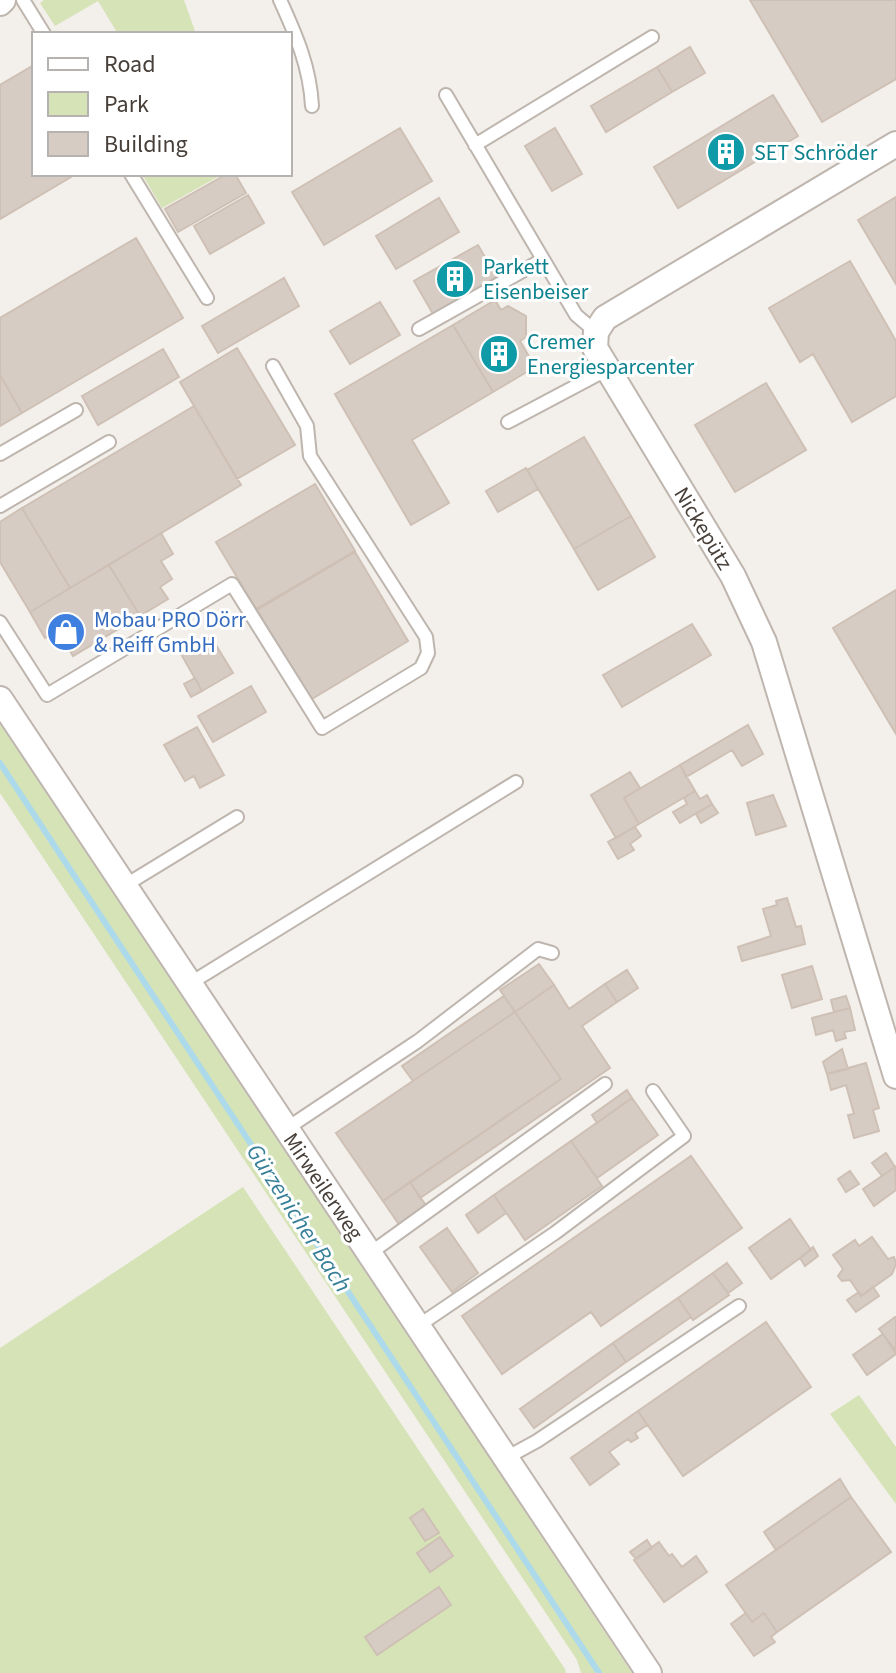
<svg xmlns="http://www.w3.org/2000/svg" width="896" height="1673" font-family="'Source Sans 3',sans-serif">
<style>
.green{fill:#d6e3b7}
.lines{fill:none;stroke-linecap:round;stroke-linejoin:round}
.stream{stroke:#addaea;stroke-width:6}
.building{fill:#d7ccc4;stroke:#cec0b5;stroke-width:2}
.lane-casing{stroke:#beb6ae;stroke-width:16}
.street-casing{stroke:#beb6ae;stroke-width:28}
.lane{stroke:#fff;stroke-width:12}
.street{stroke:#fff;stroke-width:24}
.labels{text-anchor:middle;stroke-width:6;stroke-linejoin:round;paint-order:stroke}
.culture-label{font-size:22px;fill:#0d838f;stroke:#fff;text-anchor:start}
.street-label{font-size:22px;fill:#473f39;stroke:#fff}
.shop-label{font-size:22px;fill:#366cbe;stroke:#fff;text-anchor:start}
.water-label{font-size:24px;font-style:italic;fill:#387f99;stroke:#fff}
</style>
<rect width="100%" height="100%" fill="#f3efea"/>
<path class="green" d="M44 0H184L196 34H118L98 1 55 26 40 3Z
M142 174H223L162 208Z
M0 724 632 1673H581L577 1660 0 793Z
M243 1187 565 1669 566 1673H0V1348Z
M859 1395 896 1447V1504L830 1414Z"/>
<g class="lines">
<path class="stream" d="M0 763 599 1673"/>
</g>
<path class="building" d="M750 0H896V79L822 122Z
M690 47 705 73 672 92 657 67Z
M34 65V174H76L0 219V85Z
M657 67 672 92 606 132 591 106Z
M773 95 798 136 678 208 654 167Z
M400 128 432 181 324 245 292 192Z
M555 128 582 174 552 191 525 146Z
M227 174H235L246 193 178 232 165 209Z
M248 195 264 223 210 254 194 226Z
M896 197V284L858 220Z
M439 198 459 232 396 269 376 236Z
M136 238 183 318 22 413 0 375V318Z
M478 245 497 278 433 314 414 281Z
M850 261 896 341V396L852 422 813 354 800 362 769 308Z
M284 278 299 306 218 353 202 326Z
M495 300 501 310 508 306 526 316V337L520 341 535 367 493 392 453 325Z
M380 302 400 335 350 364 330 331Z
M453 325 493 392 412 440 449 503 411 525 335 394Z
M237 348 295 445 237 479 180 382Z
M163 349 179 377 98 425 82 396Z
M0 375 22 413 0 426Z
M766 383 806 450 735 492 695 425Z
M194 406 241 485 70 588 22 508Z
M584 437 631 516 574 549 527 470Z
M526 468 538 489 498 512 486 491Z
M315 484 355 551 256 609 216 542Z
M22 508 70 588 30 612 0 562V522Z
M631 516 655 557 598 590 574 549Z
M161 533 173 554 161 561 172 579 160 587 168 599 140 616 109 565Z
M355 552 408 641 310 700 257 610Z
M109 565 140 616 73 656 58 630 45 638 30 612Z
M896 590V734L833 628Z
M692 624 711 655 622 707 603 675Z
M211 637 233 673 202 691 181 654Z
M195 678 202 691 191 697 184 684Z
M251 686 266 712 213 742 198 716Z
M748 725 763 754 742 766 732 750 686 777 680 765Z
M197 727 224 775 200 788 194 776 185 781 164 745Z
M680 765 695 791 639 824 624 798Z
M630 772 640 788 624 798 639 824 616 838 591 795Z
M695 791 700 799 707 795 712 804 680 823 673 812 687 804 684 798Z
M773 795 786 826 756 835 747 803Z
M712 804 718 813 701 823 696 814Z
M635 827 641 836 630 844 634 850 618 859 608 842Z
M787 898 796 927 801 926 805 944 742 961 738 947 771 936 763 909 777 905 776 901Z
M539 964 554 985 515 1012 500 990Z
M812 966 822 999 792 1008 782 975Z
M627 970 638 988 617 1002 605 984Z
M605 984 617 1002 582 1026 610 1068 420 1198 410 1182 561 1079 515 1012 554 985 569 1009Z
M504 996 515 1012 413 1081 402 1066Z
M846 996 850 1008 834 1012 831 1000Z
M850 1008 855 1030 844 1032 846 1038 836 1041 833 1030 816 1035 812 1018Z
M515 1012 561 1079 383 1201 336 1133Z
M842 1049 848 1069 827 1074 823 1062Z
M866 1063 879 1108 873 1110 879 1131 854 1138 848 1115 854 1114 846 1085 831 1090 827 1074Z
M627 1090 632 1098 597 1123 592 1115Z
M632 1098 658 1135 597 1178 571 1141Z
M571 1141 602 1186 525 1240 494 1195Z
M886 1153 895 1167 882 1176 872 1163Z
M691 1156 742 1228 601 1326 591 1312 502 1374 462 1316Z
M895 1167 896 1190 874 1206 863 1189Z
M850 1171 859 1184 846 1192 838 1179Z
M410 1182 427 1207 400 1226 383 1201Z
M494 1195 506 1213 478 1233 466 1215Z
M790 1219 811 1250 771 1279 749 1248Z
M447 1228 478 1273 452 1292 420 1247Z
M872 1237 888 1259 894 1257 896 1264 892 1274 861 1296 850 1280 842 1281 838 1276 843 1269 833 1255 855 1240 859 1246Z
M813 1247 818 1256 805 1266 800 1258Z
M727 1263 742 1283 728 1293 713 1273Z
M713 1273 729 1295 693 1320 678 1298Z
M873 1287 879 1296 856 1312 847 1300 859 1292 861 1296Z
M678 1298 691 1317 626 1362 613 1343Z
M895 1317 896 1318V1351L879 1329Z
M766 1322 811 1387 683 1476 638 1411Z
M883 1334 896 1354 867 1375 853 1355Z
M613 1343 626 1362 534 1428 520 1409Z
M638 1411 647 1425 635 1433 638 1438 631 1442 628 1439 609 1452 619 1464 590 1485 571 1458Z
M840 1479 851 1497 776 1550 764 1532Z
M851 1497 891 1552 777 1632 764 1613 752 1622 726 1585Z
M423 1509 439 1533 425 1541 410 1518Z
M440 1537 453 1556 430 1572 417 1553Z
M647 1540 652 1548 636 1559 630 1552Z
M659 1542 669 1556 672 1554 682 1567 696 1556 707 1572 664 1602 634 1560Z
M439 1587 451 1605 377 1655 365 1637Z
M746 1613 752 1622 764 1613 777 1632 771 1637 775 1642 754 1656 731 1624Z"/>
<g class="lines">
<g class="lane-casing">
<path id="lane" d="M23 0 44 34
M280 0C296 35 310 67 312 106
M446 95 576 315 596 332
M475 145 652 37
M131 174 207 298
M419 329 542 260
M508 422 608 369
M0 454 76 410
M0 506 109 442
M0 622 47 695 232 584 322 728 421 668 428 653 426 637 310 456 307 426 273 366
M124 886 237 817
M189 984 516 782
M286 1129 418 1041 538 949 552 953
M369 1254 605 1084
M418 1326 555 1233 684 1136 653 1091
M506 1458 537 1441 739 1306"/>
</g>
<g class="street-casing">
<path id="street" d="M0 3 3 0
M896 144 605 318 596 332 595 348 733 576 764 642 896 1076
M0 699 649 1673"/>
</g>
<use href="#lane" class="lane"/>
<use href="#street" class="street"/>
</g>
<defs>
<g id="building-disc" transform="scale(2)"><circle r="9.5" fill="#0f9aa8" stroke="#fff"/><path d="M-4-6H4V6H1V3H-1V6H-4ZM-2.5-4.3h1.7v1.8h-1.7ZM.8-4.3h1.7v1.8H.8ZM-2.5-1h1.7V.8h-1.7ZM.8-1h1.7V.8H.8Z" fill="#fff"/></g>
<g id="shop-disc" transform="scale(2)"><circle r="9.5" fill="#3f7fe0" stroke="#fff"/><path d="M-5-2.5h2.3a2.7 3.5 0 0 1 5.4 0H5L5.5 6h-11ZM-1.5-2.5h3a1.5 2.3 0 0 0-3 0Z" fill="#fff"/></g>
</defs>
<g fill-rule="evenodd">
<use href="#building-disc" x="726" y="152"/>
<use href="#building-disc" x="455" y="279"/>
<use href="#building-disc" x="499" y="354"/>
<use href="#shop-disc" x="66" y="632"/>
</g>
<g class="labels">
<g class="culture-label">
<text x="754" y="160">SET Schröder</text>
<text x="483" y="274">Parkett<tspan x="483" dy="25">Eisenbeiser</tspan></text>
<text x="527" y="349">Cremer<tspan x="527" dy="25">Energiesparcenter</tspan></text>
</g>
<g class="street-label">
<text transform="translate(704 528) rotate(59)" y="8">Nickepütz</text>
<text transform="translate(324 1186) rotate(56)" y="8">Mirweilerweg</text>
</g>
<g class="shop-label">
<text x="94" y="627">Mobau PRO Dörr<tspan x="94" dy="25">&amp; Reiff GmbH</tspan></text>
</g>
<g class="water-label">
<text transform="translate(299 1218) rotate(57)" y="8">Gürzenicher Bach</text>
</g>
</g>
<rect x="32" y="32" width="260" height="144" fill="#ffffff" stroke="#b5b2b0" stroke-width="2"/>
<rect x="48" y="58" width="40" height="12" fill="#ffffff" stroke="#b5b2b0" stroke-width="2"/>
<text x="104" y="72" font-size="24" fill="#473f39">Road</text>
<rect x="48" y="92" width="40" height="24" fill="#d6e3b7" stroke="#b5b2b0" stroke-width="2"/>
<text x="104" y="112" font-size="24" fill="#473f39">Park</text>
<rect x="48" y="132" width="40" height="24" fill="#d7ccc4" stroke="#b5b2b0" stroke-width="2"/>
<text x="104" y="152" font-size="24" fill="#473f39">Building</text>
</svg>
